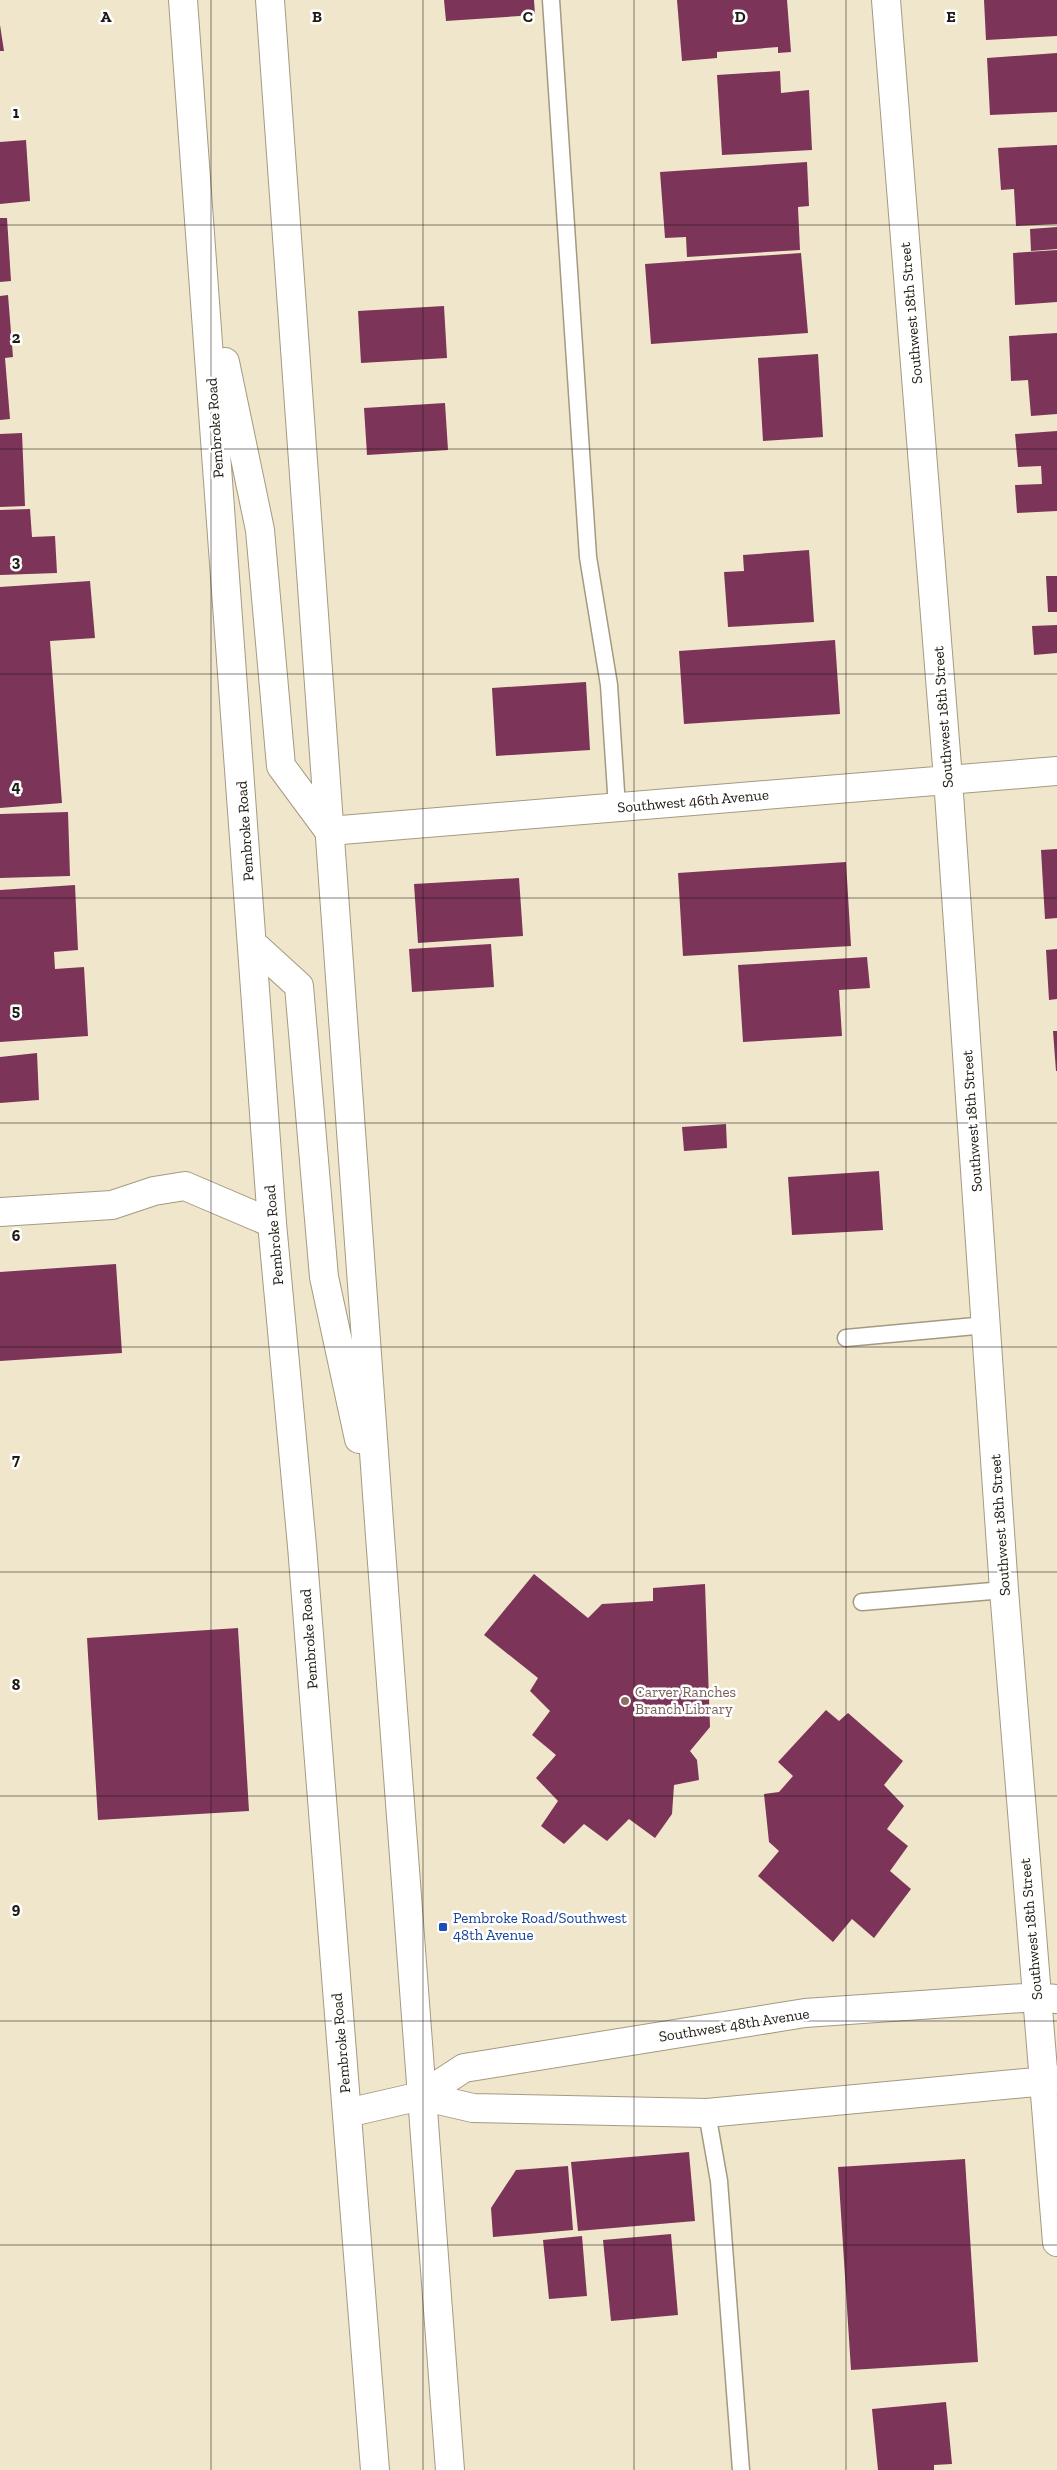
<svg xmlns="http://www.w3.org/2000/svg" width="1057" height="2470" font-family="'Zilla Slab',serif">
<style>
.building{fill:#7d3459}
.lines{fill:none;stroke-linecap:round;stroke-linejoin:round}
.lane-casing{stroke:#a49a82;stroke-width:19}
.street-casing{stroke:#a49a82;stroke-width:30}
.secondary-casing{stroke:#a49a82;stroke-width:30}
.lane{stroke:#fff;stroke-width:16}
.street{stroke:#fff;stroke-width:28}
.secondary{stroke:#fff;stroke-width:28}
.grid{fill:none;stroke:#1f1b12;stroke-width:1;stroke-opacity:0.55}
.education-dot{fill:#8d6e63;stroke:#fff;stroke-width:2}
.transit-dot{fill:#1a4fb4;stroke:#fff;stroke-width:2}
.labels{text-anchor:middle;stroke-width:5;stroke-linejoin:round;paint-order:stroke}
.street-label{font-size:15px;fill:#1f1b12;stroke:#fff}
.education-label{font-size:15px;fill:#785e54;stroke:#fff;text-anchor:start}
.transit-label{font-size:15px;fill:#164399;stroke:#fff;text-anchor:start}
.grid-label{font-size:16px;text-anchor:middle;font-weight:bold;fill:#1f1b12;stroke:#fff;stroke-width:5;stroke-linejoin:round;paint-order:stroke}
</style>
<rect width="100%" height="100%" fill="#f0e6cb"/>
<path class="building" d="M444 0H534L535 15 446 21Z
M677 0H787L791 52 778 53V47L717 52V58L682 61Z
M984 0H1057V36L986 40Z
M0 25 4 51H0Z
M1057 53V112L990 115 987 58Z
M780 71 781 93 809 90 812 150 722 155 717 75Z
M26 140 30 201 0 204V142Z
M1057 145V224L1016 226 1014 189 1001 190 998 148Z
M807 162 809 206 798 207 800 250 687 257 686 237 665 238 660 172Z
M0 218H7L11 281 0 282Z
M1057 227V249L1031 251 1030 229Z
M1057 250V302L1015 305 1013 253Z
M801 253 808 333 651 344 645 264Z
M8 295 13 357 5 358 10 419 0 420V296Z
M444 306 447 358 361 363 358 311Z
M1057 333V414L1031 416 1028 380 1011 381 1009 336Z
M818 354 823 437 763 441 758 358Z
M445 403 448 450 367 455 364 408Z
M1057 431V511L1017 513 1015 485 1042 484 1041 466 1018 467 1015 434Z
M22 433 25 506 0 507V434Z
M30 509 32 537 55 536 57 573 0 575V510Z
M809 550 814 622 728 627 724 572 744 571 743 555Z
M1046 576H1057V612H1048Z
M90 581 95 638 50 641 62 803 0 808V587Z
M1057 625V653L1034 655 1032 626Z
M835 640 840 714 684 724 679 651Z
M586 682 590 750 496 756 492 688Z
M68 812 70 876 0 878V814Z
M1057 849V918L1045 919 1041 850Z
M846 862 851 946 683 956 678 873Z
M519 878 523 936 418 943 414 884Z
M75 885 78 950 54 952 55 969 84 967 88 1036 0 1042V890Z
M491 944 494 987 412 992 409 949Z
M1057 949V999L1049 1000 1046 950Z
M867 957 870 988 839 990 842 1036 743 1042 738 965Z
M1053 1031H1057V1071H1056Z
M37 1053 39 1100 0 1103V1057Z
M726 1124 727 1148 684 1151 682 1127Z
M879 1171 883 1230 792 1235 788 1177Z
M116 1264 122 1353 0 1361V1272Z
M534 1574 588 1618 602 1604 653 1601V1588L705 1584 710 1727 690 1751 697 1760 699 1780 674 1785 672 1814 655 1838 629 1819 607 1841 584 1824 564 1844 541 1826 558 1801 536 1778 556 1755 532 1735 550 1711 530 1691 538 1678 484 1635Z
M238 1628 249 1811 98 1820 87 1638Z
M826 1710 839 1721 848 1713 903 1761 884 1785 904 1806 887 1829 908 1846 890 1871 911 1889 874 1938 852 1919 833 1942 758 1876 779 1851 769 1842 764 1794 779 1792 793 1776 778 1762Z
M689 2152 695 2221 578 2231 571 2162Z
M965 2159 978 2362 851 2370 838 2167Z
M568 2166 573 2230 493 2237 491 2208 516 2170Z
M671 2234 678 2315 611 2321 603 2240Z
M582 2236 587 2296 549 2299 543 2240Z
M946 2402 952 2464 934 2465V2470H878L872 2409Z"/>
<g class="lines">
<g class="lane-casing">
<path id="lane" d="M551 0 588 557 609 685 617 807
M846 1338 986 1325
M862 1602 1004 1590
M707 2113 719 2181 741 2470"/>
</g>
<g class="street-casing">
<path id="street" d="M886 0 948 779 1004 1590 1057 2242
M329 831 1057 771
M0 1212 112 1205 154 1191 185 1186 272 1223
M421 2096 473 2108 707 2113 1057 2080
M347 2113 421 2096 464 2068 805 2013 1037 1997 1057 1999"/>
</g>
<g class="secondary-casing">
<path id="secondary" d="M183 0 272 1223 302 1546 375 2470
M270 0 380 1536 450 2470
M225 362 260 530 281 766 329 831
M253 944 299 986 324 1277 359 1439"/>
</g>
<use href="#lane" class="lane"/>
<use href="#street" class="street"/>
<use href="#secondary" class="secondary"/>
</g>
<path class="grid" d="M211 0V2470M423 0V2470M634 0V2470M846 0V2470M0 225H1057M0 449H1057M0 674H1057M0 898H1057M0 1123H1057M0 1347H1057M0 1572H1057M0 1796H1057M0 2021H1057M0 2245H1057"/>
<circle class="education-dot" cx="625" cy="1701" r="5"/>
<rect class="transit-dot" x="438" y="1922" width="10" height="10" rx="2.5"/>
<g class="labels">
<g class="street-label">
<text transform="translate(911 313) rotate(-95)" y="5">Southwest 18th Street</text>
<text transform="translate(215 428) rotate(-94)" y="5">Pembroke Road</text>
<text transform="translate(943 717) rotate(-94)" y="5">Southwest 18th Street</text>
<text transform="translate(693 801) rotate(-5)" y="5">Southwest 46th Avenue</text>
<text transform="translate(245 831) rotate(-94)" y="5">Pembroke Road</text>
<text transform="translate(972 1121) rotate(-94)" y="5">Southwest 18th Street</text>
<text transform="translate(274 1235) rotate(-95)" y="5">Pembroke Road</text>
<text transform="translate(1000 1525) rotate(-94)" y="5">Southwest 18th Street</text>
<text transform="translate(309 1639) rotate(-94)" y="5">Pembroke Road</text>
<text transform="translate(1031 1929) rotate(-95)" y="5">Southwest 18th Street</text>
<text transform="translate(734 2025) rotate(-9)" y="5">Southwest 48th Avenue</text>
<text transform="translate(341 2043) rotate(-95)" y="5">Pembroke Road</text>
</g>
<g class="education-label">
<text x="635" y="1697">Carver Ranches<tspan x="635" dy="17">Branch Library</tspan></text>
</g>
<g class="transit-label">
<text x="453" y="1923">Pembroke Road/Southwest<tspan x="453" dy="17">48th Avenue</tspan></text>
</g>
</g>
<g class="grid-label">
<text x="106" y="22">A</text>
<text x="317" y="22">B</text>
<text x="528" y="22">C</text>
<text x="740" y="22">D</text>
<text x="951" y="22">E</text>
<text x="16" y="118">1</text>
<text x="16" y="343">2</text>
<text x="16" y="567">3</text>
<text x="16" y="792">4</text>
<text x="16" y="1016">5</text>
<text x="16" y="1241">6</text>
<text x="16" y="1465">7</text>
<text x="16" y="1690">8</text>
<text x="16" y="1914">9</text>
</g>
</svg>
